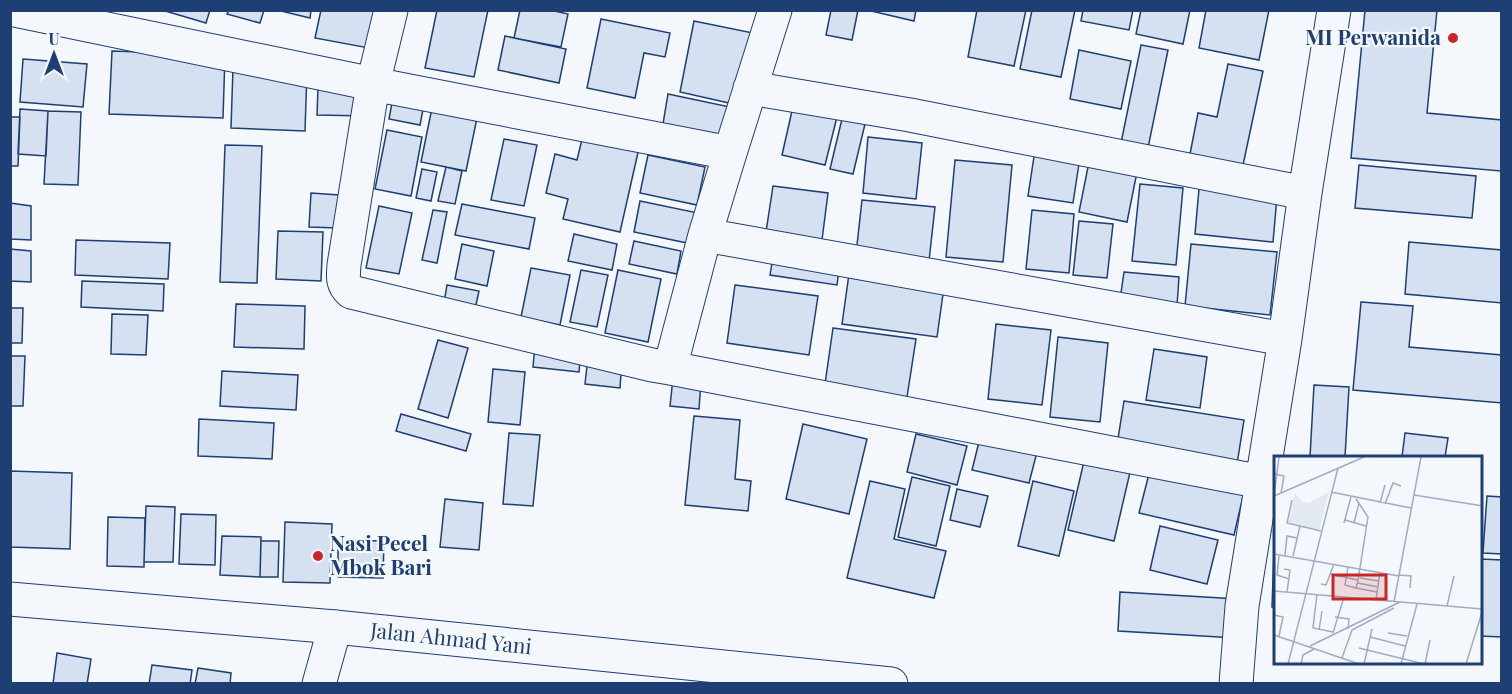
<svg xmlns="http://www.w3.org/2000/svg" width="1512" height="694" font-family="'Playfair Display',serif">
<style>
.building{fill:#d5e0f0;stroke:#1d3f73;stroke-width:1.5}
.lines{fill:none;stroke-linecap:round;stroke-linejoin:round}
.minor-casing{stroke:#1d3f73;stroke-width:35}
.primary-casing{stroke:#1d3f73;stroke-width:35}
.minor{stroke:#f4f7fb;stroke-width:33}
.primary{stroke:#f4f7fb;stroke-width:33}
.poi-dot{fill:#c62828;stroke:#f4f7fb;stroke-width:2}
.labels{text-anchor:middle;stroke-width:4.5;stroke-linejoin:round;paint-order:stroke}
.poi-label{font-size:21px;font-weight:bold;fill:#1d3f73;stroke:#f4f7fb;text-anchor:end}
.street-label{font-size:21px;fill:#1d3f73;stroke:#f4f7fb}
.inset-road{fill:none;stroke:#9eadc5;stroke-width:1.5}
.view{fill:#c62828;fill-opacity:0.15;stroke:#c62828;stroke-width:3}
.inset-edge{fill:none;stroke:#1d3f73;stroke-width:3}
</style>
<rect width="100%" height="100%" fill="#f4f7fb"/>
<path class="building" d="M162 10H210L206 23Z
M229 10H264L260 23 227 14Z
M277 10H311L310 18Z
M321 10H382L374 49 315 38Z
M437 10H488L474 77 425 68Z
M520 10H550L568 14 561 47 514 38Z
M831 10H858L852 40 826 35Z
M867 10H916L914 21Z
M977 10H1026L1014 66 968 57Z
M1032 10H1075L1061 77 1020 69Z
M1083 10H1133L1129 30 1081 21Z
M1141 10H1190L1183 44 1136 34Z
M1206 10H1269L1259 60 1199 48Z
M1365 10H1437L1427 113 1502 120 1501 171 1351 158Z
M601 19 670 33 665 57 644 53 635 98 587 88Z
M694 21 753 33 738 105 680 92Z
M505 36 566 49 559 83 498 70Z
M1141 45 1168 50 1148 148 1121 143Z
M1079 50 1131 61 1121 109 1070 99Z
M112 51 225 55 223 118 109 114Z
M23 59 87 64 83 107 20 102Z
M1228 64 1263 71 1243 165 1190 154 1198 113 1217 117Z
M233 68 307 71 305 131 231 128Z
M318 88 366 89 365 116 317 115Z
M394 92 425 99 420 125 389 119Z
M668 94 730 107 724 136 663 124Z
M794 102 838 113 825 165 782 155Z
M433 103 478 113 466 171 421 162Z
M20 109 48 111 46 156 18 154Z
M48 111 81 112 78 185 44 184Z
M10 117H20L18 166H10Z
M842 119 865 124 853 174 830 169Z
M387 130 422 137 411 196 375 189Z
M583 135 639 148 620 232 563 219 568 199 546 193 555 154 577 160Z
M868 137 922 143 916 199 863 193Z
M504 139 537 145 524 206 491 200Z
M225 145 262 146 257 283 220 282Z
M1035 150 1080 157 1073 203 1028 196Z
M648 155 705 167 697 205 640 193Z
M1090 157 1138 167 1127 222 1079 212Z
M955 160 1012 165 1003 262 946 257Z
M1359 165 1476 176 1472 218 1355 208Z
M446 167 462 171 455 204 438 201Z
M422 169 437 172 431 201 416 198Z
M1140 184 1183 188 1176 265 1132 261Z
M773 186 828 193 822 240 766 232Z
M1199 189 1277 197 1273 242 1195 234Z
M311 193 339 195 338 228 309 227Z
M862 200 935 207 929 261 856 254Z
M640 201 698 213 692 244 634 232Z
M10 203 31 206V240L10 239Z
M462 204 535 218 529 249 455 235Z
M379 206 412 213 399 274 366 268Z
M433 210 447 212 437 263 422 260Z
M1032 210 1074 214 1069 273 1026 269Z
M1079 221 1113 224 1107 278 1073 275Z
M278 231 323 232 321 281 276 279Z
M574 234 617 244 612 270 568 261Z
M76 240 170 243 168 279 75 275Z
M634 241 681 251 677 274 629 264Z
M1409 242 1502 250V303L1405 294Z
M462 244 494 251 487 286 455 279Z
M1191 244 1277 252 1270 315 1185 306Z
M10 249 31 251V282L10 281Z
M774 251 840 261 837 285 770 275Z
M531 268 570 275 560 325 521 317Z
M581 270 608 275 597 327 570 322Z
M618 270 661 279 648 342 605 333Z
M1124 272 1179 277 1177 306 1120 300Z
M849 274 944 287 937 337 842 324Z
M82 281 164 284 163 311 81 307Z
M447 285 479 291 475 309 444 303Z
M735 285 818 296 809 355 727 343Z
M1361 302 1413 306 1409 347 1502 355V403L1353 390Z
M236 304 305 306 304 349 234 347Z
M10 308H23L22 343H10Z
M112 314 148 315 146 355 111 354Z
M996 324 1051 330 1042 405 988 399Z
M833 328 916 339 907 397 825 384Z
M1058 337 1108 343 1100 422 1050 417Z
M438 340 468 348 448 418 418 409Z
M535 345 581 349 579 372 533 367Z
M1154 349 1207 357 1200 408 1146 400Z
M10 356H25L23 406H10Z
M588 357 622 360 620 388 585 384Z
M493 369 525 372 520 425 488 422Z
M222 371 298 375 296 410 220 406Z
M673 378 701 381 699 409 670 406Z
M1314 385 1349 387 1345 457H1310Z
M1124 401 1244 420 1237 464 1117 445Z
M401 414 471 434 466 451 396 431Z
M694 416 740 420 735 479 751 481 748 511 685 505Z
M199 419 274 423 272 459 198 456Z
M803 424 867 439 849 514 786 499Z
M509 433 540 435 533 506 503 504Z
M1405 433 1448 438 1445 457H1402Z
M916 434 967 446 957 485 907 472Z
M981 434 1038 448 1029 483 972 470Z
M1085 457 1131 468 1114 541 1068 530Z
M1150 470 1244 492 1234 535 1139 513Z
M10 471 72 473 70 549 10 547Z
M912 477 950 486 936 546 898 537Z
M870 481 905 489 894 539 946 551 934 598 847 578Z
M1033 481 1074 491 1059 556 1018 546Z
M957 489 988 496 980 527 950 520Z
M1487 496 1502 497V554L1483 553Z
M445 499 483 503 479 550 440 547Z
M146 506 175 507 173 562H144Z
M181 514 216 515 215 565 179 564Z
M108 517 145 518 144 567 107 566Z
M285 522 332 524 330 583 283 582Z
M1275 522V607H1272Z
M1160 526 1218 540 1207 584 1150 570Z
M222 536 261 537 260 577 220 575Z
M338 540 384 541 383 578 338 577Z
M261 541H279L278 577H260Z
M1480 559 1502 560V637L1480 636Z
M1120 592 1238 599 1236 638 1118 631Z
M57 653 91 659 87 684H53Z
M152 665 192 670 190 684H149Z
M198 668 231 673 230 684H195Z"/>
<g class="lines">
<g class="minor-casing">
<path id="minor" d="M15 10 373 84 730 153 775 10
M391 10 373 84 344 265C343 277 342 284 351 292L652 365 670 368 705 235 730 153
M750 88 910 115 1305 193
M705 235 1285 339
M670 368 1262 482
M319 684 335 627
M1236 684 1242 606 1285 339 1305 193 1334 10"/>
</g>
<g class="primary-casing">
<path id="primary" d="M10 599 335 627 891 684"/>
</g>
<use href="#minor" class="minor"/>
<use href="#primary" class="primary"/>
</g>
<g class="poi-dot">
<circle cx="1453" cy="38" r="6"/>
<circle cx="318" cy="556" r="6"/>
</g>
<g class="labels">
<g class="poi-label">
<text x="1441" y="45">MI Perwanida</text>
<text x="330" y="551" text-anchor="start">Nasi Pecel<tspan x="330" dy="24">Mbok Bari</tspan></text>
</g>
<g class="street-label">
<text transform="translate(451 639) rotate(6)" y="7">Jalan Ahmad Yani</text>
</g>
</g>
<g transform="translate(1274 456)">
<rect width="208" height="208" fill="#f4f7fb"/>
<path d="M55 36 45 75 14 66 21 37 28 46 35 47Z" fill="#e3e9f0"/>
<path class="inset-road" d="M0 18 10 20 7 37M57 36 137 52M140 39 209 50M0 40 5 1M0 40 90 1M18 44 13 67 47 75M106 47 111 29M111 48 119 27 127 30M71 64 92 70M70 67 77 41M80 67 85 47M0 98 125 120M11 99 13 80 23 82M5 100 3 119 15 123M19 100 26 70M74 111 71 129 82 132 84 125M10 113 16 114 13 136M56 118 84 124 94 61 82 43M125 119 137 120 136 132M86 122 105 125M84 127 104 131M47 128 52 129 60 108M82 132 103 136M0 135 208 153M43 138 39 172 59 176M102 144 106 116M120 146 147 1M173 150 180 120M0 159 9 161 5 180M61 161 75 163 74 173M45 174 48 155M59 177 70 141M114 177 133 180M0 179 85 208M96 181 131 190M36 190 126 146M85 192 150 208M68 202 78 174 120 152M14 208 64 12M27 208 29 199 40 193M90 208 98 173M127 208 143 148M151 208 156 184M192 208 209 153"/>
<path class="view" d="M59 119H112V143H59Z"/>
<rect width="208" height="208" class="inset-edge"/>
</g>
<rect width="1512" height="694" fill="none" stroke="#1d3f73" stroke-width="24"/>
<g transform="translate(54 54)" stroke="#f4f7fb" stroke-width="4.5" paint-order="stroke">
<path d="M0-4.5L10 22L0 15L-10 22Z" fill="#1d3f73"/>
<text y="-9" font-size="16" font-weight="bold" text-anchor="middle" fill="#1d3f73">U</text>
</g>
</svg>
